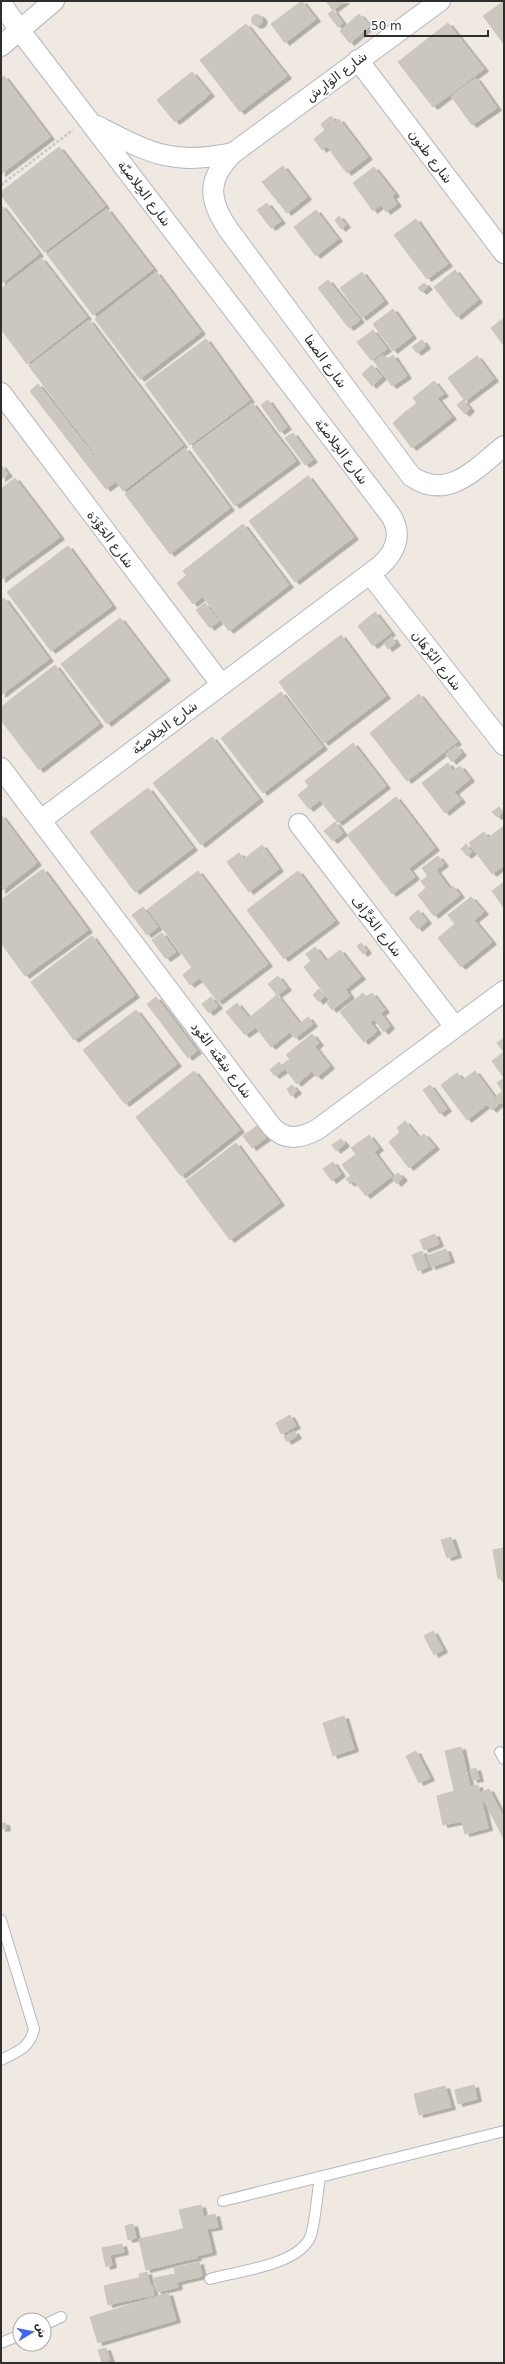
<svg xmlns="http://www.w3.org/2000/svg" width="505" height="2364" font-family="'DejaVu Sans',Cairo,sans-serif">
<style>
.building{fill:#cbc7bf;stroke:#cbc5ba;filter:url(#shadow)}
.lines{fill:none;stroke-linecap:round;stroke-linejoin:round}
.lane-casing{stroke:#b4b7c1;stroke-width:12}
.street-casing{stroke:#b4b7c1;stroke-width:22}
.path{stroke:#c9c9c9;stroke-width:2.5;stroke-dasharray:3 2;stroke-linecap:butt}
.lane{stroke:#fff;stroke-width:10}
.street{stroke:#fff;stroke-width:20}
.labels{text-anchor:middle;stroke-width:3;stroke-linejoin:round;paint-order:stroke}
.street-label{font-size:13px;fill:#2e2e2e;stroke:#fff}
</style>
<defs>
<filter id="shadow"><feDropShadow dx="4.5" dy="2.5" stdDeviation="0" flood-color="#0004"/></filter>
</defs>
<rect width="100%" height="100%" fill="#efe9e1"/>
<path class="building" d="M302 1 316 19 285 43 271 24Z
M326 1H345L333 10Z
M504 1V44L483 16Z
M333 10 343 23 338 27 328 14Z
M359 14 370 26 350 43 340 31Z
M251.5 20a5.5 5.5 0 1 1 11 0a5.5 5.5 0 1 1-11 0Z
M448 23 484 69 433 107 398 62Z
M246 24 287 76 240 112 200 60Z
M192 72 210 94 182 117 164 94Z
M4 76 50 137 1 174V78Z
M476 78 497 108 472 125 451 96Z
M164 94 182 117 175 122 157 100Z
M331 116 335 122 339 119 361 148 340 164 319 135 325 130 321 124Z
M319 135 327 146 322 150 314 139Z
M59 147 105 206 44 252 1 195V192Z
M361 148 368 157 347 173 340 164Z
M283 166 307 197 287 213 262 182Z
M374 167 395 194 373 211 353 183Z
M392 197 397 204 386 212 381 205Z
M267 203 281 221 271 228 257 210Z
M1 205 39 254 1 284Z
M107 209 153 269 93 315 47 254Z
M316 210 338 239 316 256 294 227Z
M339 216 346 225 341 229 335 220Z
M416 219 439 252 418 267 394 235Z
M439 252 448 264 427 279 418 267Z
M41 258 87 317 27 364 1 329V289Z
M455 270 478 300 457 317 434 287Z
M156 272 201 332 140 379 95 319Z
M362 272 384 301 362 318 340 288Z
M328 280 360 320 349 328 318 288Z
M424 283 428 287 422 292 418 288Z
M393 309 412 336 393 351 373 324Z
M504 318V346L491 328Z
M89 320 183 445 123 491 29 366Z
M373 330 387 349 371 360 357 342Z
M206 339 250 400 190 445 145 384Z
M422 340 426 346 417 353 412 347Z
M383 355 387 359 393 355 407 376 392 386 374 361Z
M477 356 494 379 465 401 448 378Z
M372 365 382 377 372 386 362 374Z
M434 381 444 394 437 398 452 417 424 439 404 413 417 403 413 398Z
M38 384 115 482 106 489 30 391Z
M268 400 287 427 280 432 261 405Z
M463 400 470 409 465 414 457 405Z
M252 403 296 461 235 506 192 447Z
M404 413 424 439 412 448 393 423Z
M293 433 313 460 305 465 285 438Z
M185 448 230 508 170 554 125 494Z
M1 465 8 474 1 479Z
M308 476 354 537 295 582 249 521Z
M15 478 60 537 1 580V489Z
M243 524 289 585 229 631 183 571Z
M68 546 112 606 51 651 7 592Z
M186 576 202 597 193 604 177 583Z
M4 598 49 659 1 695V600Z
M205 603 219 621 210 628 196 610Z
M375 612 391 633 373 646 358 626Z
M120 618 166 678 107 724 61 664Z
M341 635 386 696 324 743 279 682Z
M392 637 396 643 388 649 384 643Z
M55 665 99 724 39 770 1 720V707Z
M281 692 323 747 263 793 221 738Z
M419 694 457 742 407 781 370 733Z
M212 737 259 799 201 845 153 783Z
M353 743 386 786 338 823 305 781Z
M456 746 462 753 452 762 446 754Z
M448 763 453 771 460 766 470 779 454 792 461 800 445 813 422 783Z
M309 786 320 800 309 809 298 795Z
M148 788 193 848 135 892 90 832Z
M396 797 435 848 386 886 347 835Z
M499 807 503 812 497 817 492 812Z
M1 815 37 863 1 891Z
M335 822 343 833 333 841 324 831Z
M504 826V865L492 874 469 843 484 832 488 838Z
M466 844 472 852 467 856 461 849Z
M262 845 279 869 249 892 227 862 239 853 244 859Z
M438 856 444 864 428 876 422 868Z
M43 869 88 930 25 976 1 943V900Z
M409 869 415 877 392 894 387 887Z
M436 870 450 889 453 886 460 895 434 916 418 895 426 888 421 881Z
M198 871 268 964 218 1002 148 909Z
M298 871 335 921 284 959 247 910Z
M504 882V908L492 891Z
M471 897 484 912 474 920 492 942 461 967 438 938 455 924 448 915Z
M143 907 158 927 147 935 132 915Z
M418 910 427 921 418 929 409 918Z
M162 933 176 952 166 959 152 940Z
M92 936 135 995 74 1040 31 982Z
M361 943 367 951 363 954 357 946Z
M315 947 326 961 340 950 361 977 330 1001 304 967 311 961 306 954Z
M192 967 200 978 190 985 183 975Z
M278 976 287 988 277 995 268 984Z
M319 989 325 996 319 1002 313 995Z
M345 989 350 996 332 1010 327 1003Z
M363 993 366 997 372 993 385 1010 370 1022 377 1031 364 1042 340 1012Z
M277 995 300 1024 271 1047 249 1018Z
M156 997 197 1051 188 1058 147 1004Z
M211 997 218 1006 209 1013 202 1004Z
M237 1003 256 1027 245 1035 226 1012Z
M136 1010 177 1064 125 1104 83 1050Z
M381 1014 390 1026 384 1032 374 1019Z
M308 1017 313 1024 295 1038 290 1032Z
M312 1034 319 1043 315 1047 330 1066 317 1077 312 1071 297 1084 282 1065 290 1059 286 1055Z
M504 1038V1052L497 1043Z
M504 1052V1078L492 1061Z
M279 1062 285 1069 275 1076 270 1070Z
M194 1071 240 1130 181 1176 136 1117Z
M475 1071 495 1098 467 1120 441 1085 457 1073 463 1080Z
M504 1078V1093L497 1083Z
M292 1085 297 1091 291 1096 287 1089Z
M430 1085 447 1109 440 1114 423 1090Z
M503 1091 504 1102 502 1104 496 1096Z
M498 1098 501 1102 492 1110 488 1105Z
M405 1121 419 1138 424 1134 435 1147 409 1168 389 1142 400 1132 397 1128Z
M257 1126 266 1138 252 1148 243 1136Z
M369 1135 379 1148 374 1152 392 1176 366 1196 354 1181 350 1184 346 1179 351 1176 342 1165 356 1154 351 1148Z
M341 1139 345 1144 336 1151 332 1145Z
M236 1143 280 1203 230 1240 186 1181Z
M333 1162 341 1174 332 1181 323 1169Z
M398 1173 403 1178 397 1184 392 1178Z
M435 1234 439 1244 424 1250 420 1240Z
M446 1249 450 1260 431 1267 427 1256Z
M422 1251 428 1267 418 1271 412 1255Z
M290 1415 296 1426 281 1434 276 1423Z
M294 1431 297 1436 287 1442 284 1437Z
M451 1537 457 1555 447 1558 441 1540Z
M504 1548V1578L498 1579 493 1550Z
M433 1631 443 1650 434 1655 424 1636Z
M344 1716 354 1749 333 1756 323 1723Z
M461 1747 470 1787 454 1790 445 1751Z
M416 1751 430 1778 419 1783 406 1756Z
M476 1768 479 1779 473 1780 470 1770Z
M478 1785 488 1828 465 1834 454 1790Z
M489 1789 504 1818V1839L480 1793Z
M455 1791 462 1821 443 1825 437 1796Z
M1 1823H5L6 1828 1 1829Z
M474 2085 477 2099 458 2104 455 2090Z
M445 2086 451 2107 419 2115 414 2094Z
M201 2205 212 2252 196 2256 189 2227 184 2229 179 2210Z
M215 2214 218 2227 206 2229 203 2217Z
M133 2224 136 2238 128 2240 125 2226Z
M189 2227 197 2258 182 2261 175 2231Z
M175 2231 182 2261 146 2270 139 2239Z
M122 2244 124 2252 110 2255 112 2265 106 2267 102 2248Z
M199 2262 202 2276 177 2282 174 2268Z
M147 2272 150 2285 141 2287 139 2274Z
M175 2274 178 2287 157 2292 154 2278Z
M139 2278 141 2287 118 2292 116 2283Z
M116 2283 118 2292 106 2295 104 2286Z
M152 2285 154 2295 120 2302 118 2292Z
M118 2292 120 2302 108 2305 106 2295Z
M168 2293 176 2320 98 2343 90 2317Z
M106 2348 110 2360 102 2362 98 2350Z"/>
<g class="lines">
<g class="lane-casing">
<path id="lane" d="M500 1752 504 1759
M1 1920 34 2029C30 2048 17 2052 1 2060
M223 2201 504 2131
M210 2279C238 2271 301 2265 311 2235 316 2217 317 2195 320 2177
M44 2325 61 2317
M1 2343 20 2335"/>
</g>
<g class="street-casing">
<path id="street" d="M440 1 233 153C207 179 208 199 228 229L411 476C448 502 476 468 504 446
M1 3 21 32 389 513C403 532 397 551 380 566L41 820
M1 46 54 1
M358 60 504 253
M97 126C150 153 172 166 233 153
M1 393 221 684
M370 574 504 745
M1 768 272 1127C286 1142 302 1138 318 1129L504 991
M299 824 455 1027"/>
</g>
<path class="path" d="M1 185 73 130"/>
<use href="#lane" class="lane"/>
<use href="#street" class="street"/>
</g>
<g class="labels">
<g class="street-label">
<text transform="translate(336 76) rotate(-37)" y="5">شارع الوَارِش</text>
<text transform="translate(431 156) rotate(53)" y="5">شارع ظنون</text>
<text transform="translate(145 193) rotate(53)" y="5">شارع الخِلاصيّة</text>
<text transform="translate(326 361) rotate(54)" y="5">شارع الصفا</text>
<text transform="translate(342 451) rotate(53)" y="5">شارع الخِلاصيّة</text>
<text transform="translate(111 539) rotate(53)" y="5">شارع الجَوْدَة</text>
<text transform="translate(437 660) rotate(52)" y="5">شارع البُرْهَان</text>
<text transform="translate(164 727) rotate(-37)" y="5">شارع الخِلاصيّة</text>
<text transform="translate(377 926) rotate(52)" y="5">شارع الخَزَّاف</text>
<text transform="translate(222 1060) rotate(53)" y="5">شارع شِعْبَة العُود</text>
</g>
</g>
<rect width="505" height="2364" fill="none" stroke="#2e2e2e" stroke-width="4"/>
<g transform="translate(32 2332) rotate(80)"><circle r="19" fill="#ffffff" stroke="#ababab"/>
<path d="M0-3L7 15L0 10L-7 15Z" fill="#4264fb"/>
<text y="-6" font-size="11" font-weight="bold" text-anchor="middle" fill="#2e2e2e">ش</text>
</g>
<path d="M365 30v6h123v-6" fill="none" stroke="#2e2e2e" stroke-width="2"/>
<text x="371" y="30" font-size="12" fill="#2e2e2e" stroke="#ffffff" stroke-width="3" paint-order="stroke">50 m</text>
</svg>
